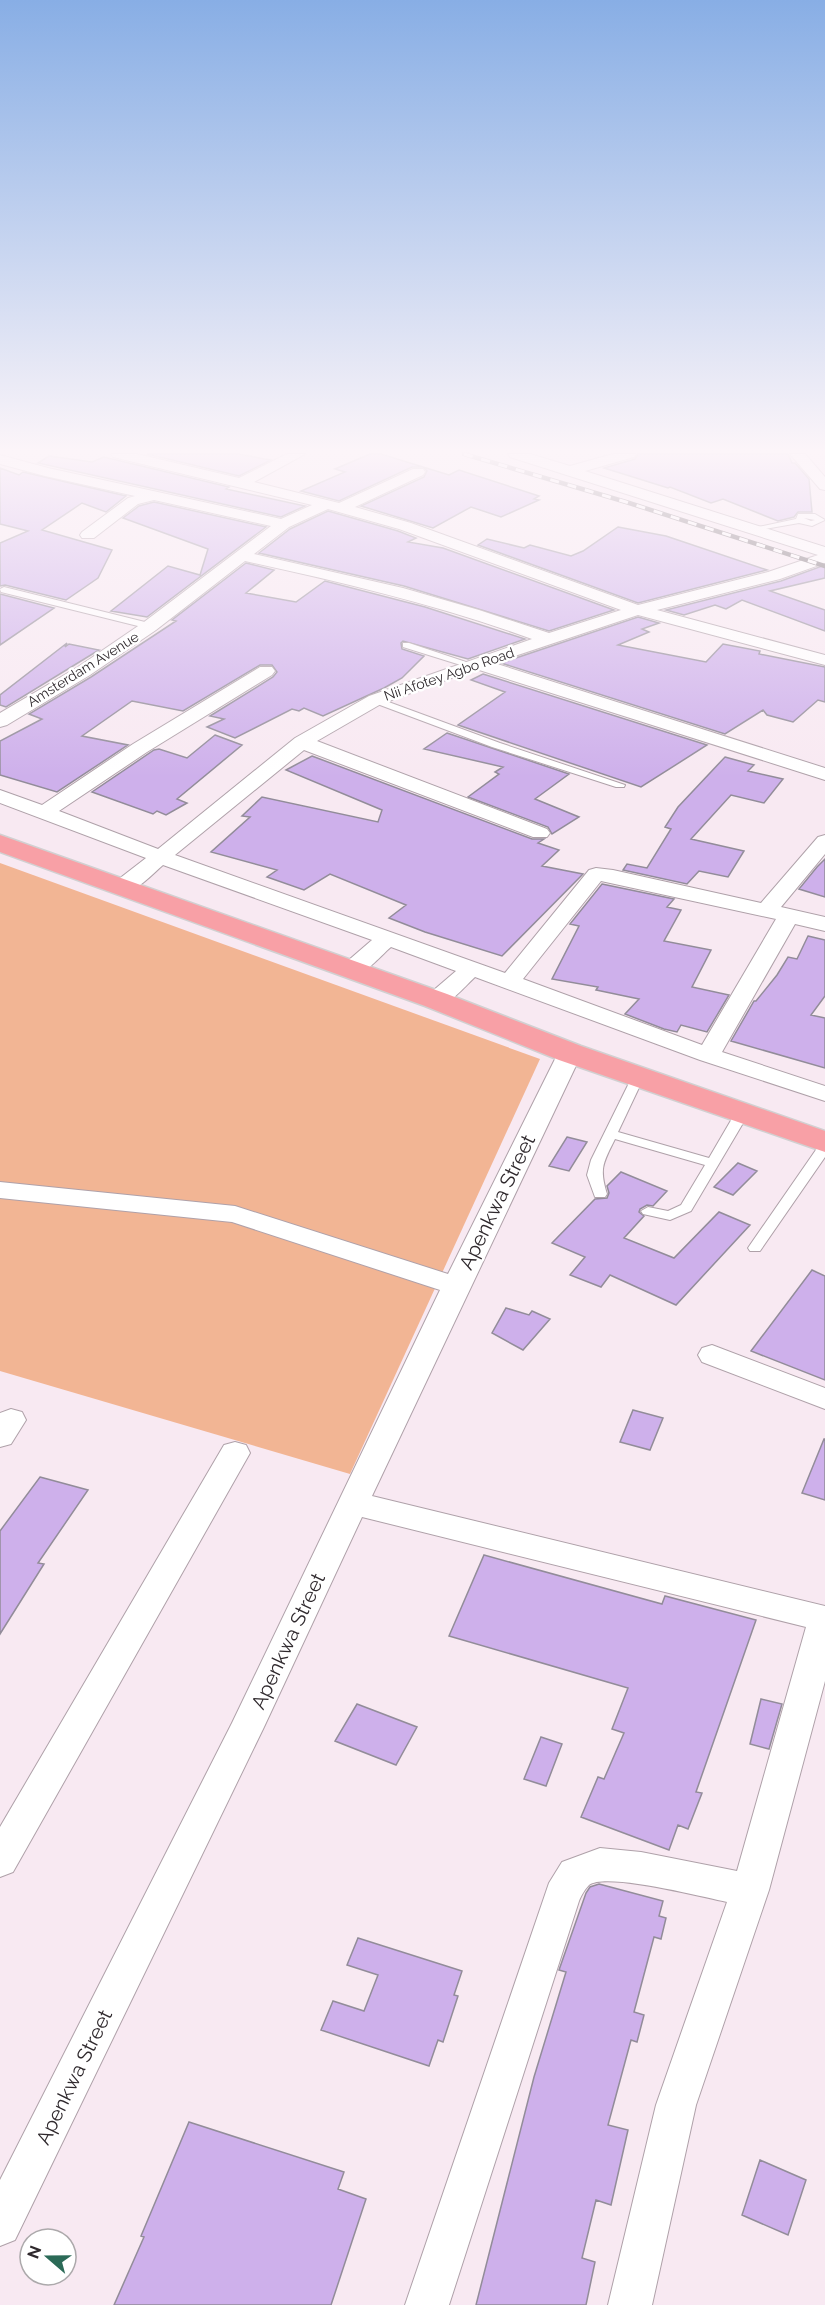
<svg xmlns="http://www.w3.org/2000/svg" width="825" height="2305" font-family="Raleway,sans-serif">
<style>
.green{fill:#f2b594}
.building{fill:#ceb0eb;stroke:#928c99;stroke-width:1.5}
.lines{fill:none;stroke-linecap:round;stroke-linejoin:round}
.lane-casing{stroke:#afa1a9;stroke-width:2}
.street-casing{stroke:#afa1a9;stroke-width:2}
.highway-casing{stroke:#d1d0d1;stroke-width:3}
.lane{fill:#fff;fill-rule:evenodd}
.street{fill:#fff;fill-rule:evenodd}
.highway{fill:#f8a0a6;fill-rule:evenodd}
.rail-casing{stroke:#6c6369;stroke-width:4.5}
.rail{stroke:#fff;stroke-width:3;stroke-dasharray:9;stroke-linecap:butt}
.labels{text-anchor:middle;stroke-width:5;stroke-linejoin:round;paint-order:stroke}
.far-street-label{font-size:14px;fill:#2f292d;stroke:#fff}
.near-street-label{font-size:20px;fill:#2f292d;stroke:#fff}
</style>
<rect width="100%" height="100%" fill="#f8e9f2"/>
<path class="green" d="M0 863 540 1059 350 1474 0 1371Z"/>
<path class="building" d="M147 454H238L271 460 239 476Z
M370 454H381L423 467H412L339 501 301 491 345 472 335 469Z
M638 454H788L792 463H795L809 479 812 512H798L794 517 778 521 723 499 711 503 670 487 668 488 604 468 635 459Z
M49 456 92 462 104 457 229 487 226 489 305 506 281 517 38 463Z
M423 467 449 475 459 470 539 496 534 499 539 500 501 517 471 507 433 528 361 506 424 477 427 471Z
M0 468 19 475 23 472 126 496 106 512 82 503 42 530 112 550 98 578 66 600 5 585 0 586V543L28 531 0 524Z
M154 502 266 527 147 617 111 611 168 566 200 575 208 549 123 518 139 506Z
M328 511 398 531 416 538 408 542 443 548 614 610 549 631 404 586 259 553 290 529Z
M618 527 666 536 767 570 638 603 478 545 487 539 524 548 530 545 571 556 583 551Z
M246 563 274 570 246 593 296 602 325 581 425 607 525 639 468 659 403 641 401 643 402 649 424 656 402 678 384 688 323 716 304 708 299 711 292 709 235 738 207 727 224 719 210 716 273 677 277 672 272 665H260L183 711 132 701 82 736 128 745 57 792 0 775V741L42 719 29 714 91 677 176 621 172 620Z
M825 565V578L770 591 825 610V631L742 600 726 609 715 605 684 615 666 610 781 581Z
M0 594 54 608 0 645Z
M638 617 659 623 642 629 649 632 618 645 706 662 723 644 760 651 759 654 825 667V702L818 700 793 722 767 715 763 710 725 734 501 663Z
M67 643 65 647 69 644 99 650 6 707 0 705V695Z
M483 674 707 745 641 787 458 725 505 692 471 680Z
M447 733 569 774 535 799 579 817 552 834 548 827 468 797 499 774 495 772 503 767 424 749Z
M215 735 242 745 177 799 187 803 166 815 157 811 153 814 92 792 154 750 159 749 187 758Z
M312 756 532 839H544L538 843 559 850 542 866 583 874 502 956 425 932 389 918 406 905 330 874 304 890 267 877 277 870 211 852 250 817 242 816 262 797 378 822 382 810 286 770Z
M725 757 754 765 748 771 783 779 764 803 731 795 691 839 744 851 728 877 699 871 687 884 623 870 627 864 647 868 671 829 665 827 678 807Z
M825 859V897L799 889 817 867Z
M602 884 674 899 667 907 681 910 664 941 711 950 692 987 729 995 707 1032 681 1025 677 1032 664 1029 625 1014 639 999 596 990 598 987 552 979 579 926 570 924Z
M808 936 825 940V996L811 1015 825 1018V1068L731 1041 754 1001H756L777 975 788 957 797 959Z
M567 1137 587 1142 569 1171 549 1166Z
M738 1163 757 1171 733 1195 714 1187Z
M621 1172 667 1191 653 1206 647 1205 640 1209 639 1212 644 1216 624 1238 674 1258 719 1212 750 1225 676 1305 610 1275 601 1287 570 1275 585 1257 552 1243 595 1199 607 1198 609 1193 607 1186Z
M812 1270 825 1276V1380L751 1351Z
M506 1308 529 1315 532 1311 550 1319 523 1350 492 1333Z
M633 1410 663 1418 650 1450 620 1442Z
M824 1439H825V1500L802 1493Z
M40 1477 88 1490 38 1563 44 1564 0 1634V1531Z
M484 1555 662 1604 665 1596 756 1620 696 1792 702 1793 688 1829 678 1825 669 1850 581 1817 598 1777 604 1779 624 1733 612 1729 628 1688 449 1636Z
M761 1699 782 1704 769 1749 750 1744Z
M357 1704 417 1727 396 1765 335 1741Z
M541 1737 562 1744 546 1786 524 1779Z
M599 1884 663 1901 659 1916 666 1918 661 1939 654 1937 634 2012 644 2015 637 2042 631 2040 608 2125 628 2130 611 2205 596 2200 582 2258 595 2262 586 2305H476L534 2077 566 1972 559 1970 586 1893 590 1887Z
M358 1938 462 1971 454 1995 458 1996 443 2042 438 2040 429 2066 321 2030 333 2001 364 2011 378 1975 347 1965Z
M189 2122 344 2172 338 2189 366 2199 331 2305H114L144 2237 141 2236Z
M760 2160 806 2180 788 2235 742 2215Z"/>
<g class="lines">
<g class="lane-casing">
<path id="lane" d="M798 514H815L825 520 812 526 799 523 753 531 749 529 796 519ZM804 518 815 520 811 521Z
M4 587 153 624 155 626 150 629 1 592 0 589Z
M403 643H409L475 665 467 667 403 647Z
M375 697 500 743 625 785 624 787H616L492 747 372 702 370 700Z
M638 1073 644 1077 618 1132 709 1158 737 1110H747L749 1113 691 1211 670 1220 643 1214 641 1211 648 1207 668 1211 681 1205 705 1165 615 1139C603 1163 599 1168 607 1194L605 1197H595L587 1175 591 1160 632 1077Z
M825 1143V1157L760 1251H750L748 1248 750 1245 820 1144Z"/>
</g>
<g class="street-casing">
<path id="street" d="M111 454H137L239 478 287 454H305L254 482 339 503 413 469H423L425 472 423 475 355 507 411 523 638 605 768 572 818 555 510 457 508 454H530L570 466 613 454H636L634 457 585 471 825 547V563L780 579 657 610 825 655V665L638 615 494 663 825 768V780L476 669 381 704 317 741 547 829 550 833 547 837H533L304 750 175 855 505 973 589 870 596 868 613 870 761 903 818 837 825 835V854L781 907 825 917V931L795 924 722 1052 825 1086V1101L700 1060 475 977C461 990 447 1010 428 1005L424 1000 428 995 456 971 391 947C377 959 362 980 343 975L340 970 343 965 372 940 163 865C150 876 134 896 115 892L112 887 115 882 146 858 0 803V790L42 805 133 744 260 667H272L275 671 272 675 147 752 59 811 158 849 295 738 369 696 532 639C438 605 342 582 245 561L156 630 90 675 7 725 0 727V713L78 667 144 622 271 526 154 500 138 504 94 538H82L80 535 82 532 128 498 135 496 45 476 0 464V455L48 468 281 519 312 505 113 457ZM328 509 399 529 621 610 549 633 479 610 403 588 254 554 289 527ZM601 881 776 919 702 1045 523 979Z
M790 454H805L825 477V490L820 489Z
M570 1046 578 1048 582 1053 372 1496 825 1606V1681L769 1890 696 2105 652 2305H608L656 2105 727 1902C703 1897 606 1872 589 1885 585 1889 581 1896 579 1901L449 2305H405L549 1883 562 1862 600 1848 641 1852 737 1871 806 1627 362 1517 264 1727 15 2240 0 2246V2180L232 1723 440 1290 232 1222 0 1198V1182L235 1206 448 1274 558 1053 562 1048Z
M712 1345 825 1388V1409L702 1362 698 1355 702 1348Z
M11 1409 22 1412 26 1420 11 1444 0 1447V1413Z
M235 1442 246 1445 250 1453 13 1872 0 1877V1827L224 1445Z"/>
</g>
<g class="highway-casing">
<path id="highway" d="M0 835 447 994 581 1046 825 1131V1152L559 1060 425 1006 0 852Z"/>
</g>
<use href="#lane" class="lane"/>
<use href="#street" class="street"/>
<use href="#highway" class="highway"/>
<g class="rail-casing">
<path id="rail" d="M464 454 626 502 825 566"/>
</g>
<use href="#rail" class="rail"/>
</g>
<linearGradient id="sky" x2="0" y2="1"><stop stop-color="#88aee5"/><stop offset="0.58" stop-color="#fcf5f9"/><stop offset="1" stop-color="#fcf5f9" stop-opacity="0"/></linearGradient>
<rect width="825" height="777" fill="url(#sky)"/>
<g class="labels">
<g class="far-street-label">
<text transform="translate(83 669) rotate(-32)" y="5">Amsterdam Avenue</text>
<text transform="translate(449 674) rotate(-19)" y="5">Nii Afotey Agbo Road</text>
</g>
<g class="near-street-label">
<text transform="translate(497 1202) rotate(-64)" y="7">Apenkwa Street</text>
<text transform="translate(288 1641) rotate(-65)" y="7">Apenkwa Street</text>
<text transform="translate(74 2077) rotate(-64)" y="7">Apenkwa Street</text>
</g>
</g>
<g transform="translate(48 2257) rotate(290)"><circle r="28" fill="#ffffff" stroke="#aca9ab" stroke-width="1.5"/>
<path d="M0-4.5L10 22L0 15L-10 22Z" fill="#2b6a57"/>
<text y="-9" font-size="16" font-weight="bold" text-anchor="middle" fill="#2f292d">N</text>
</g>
</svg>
